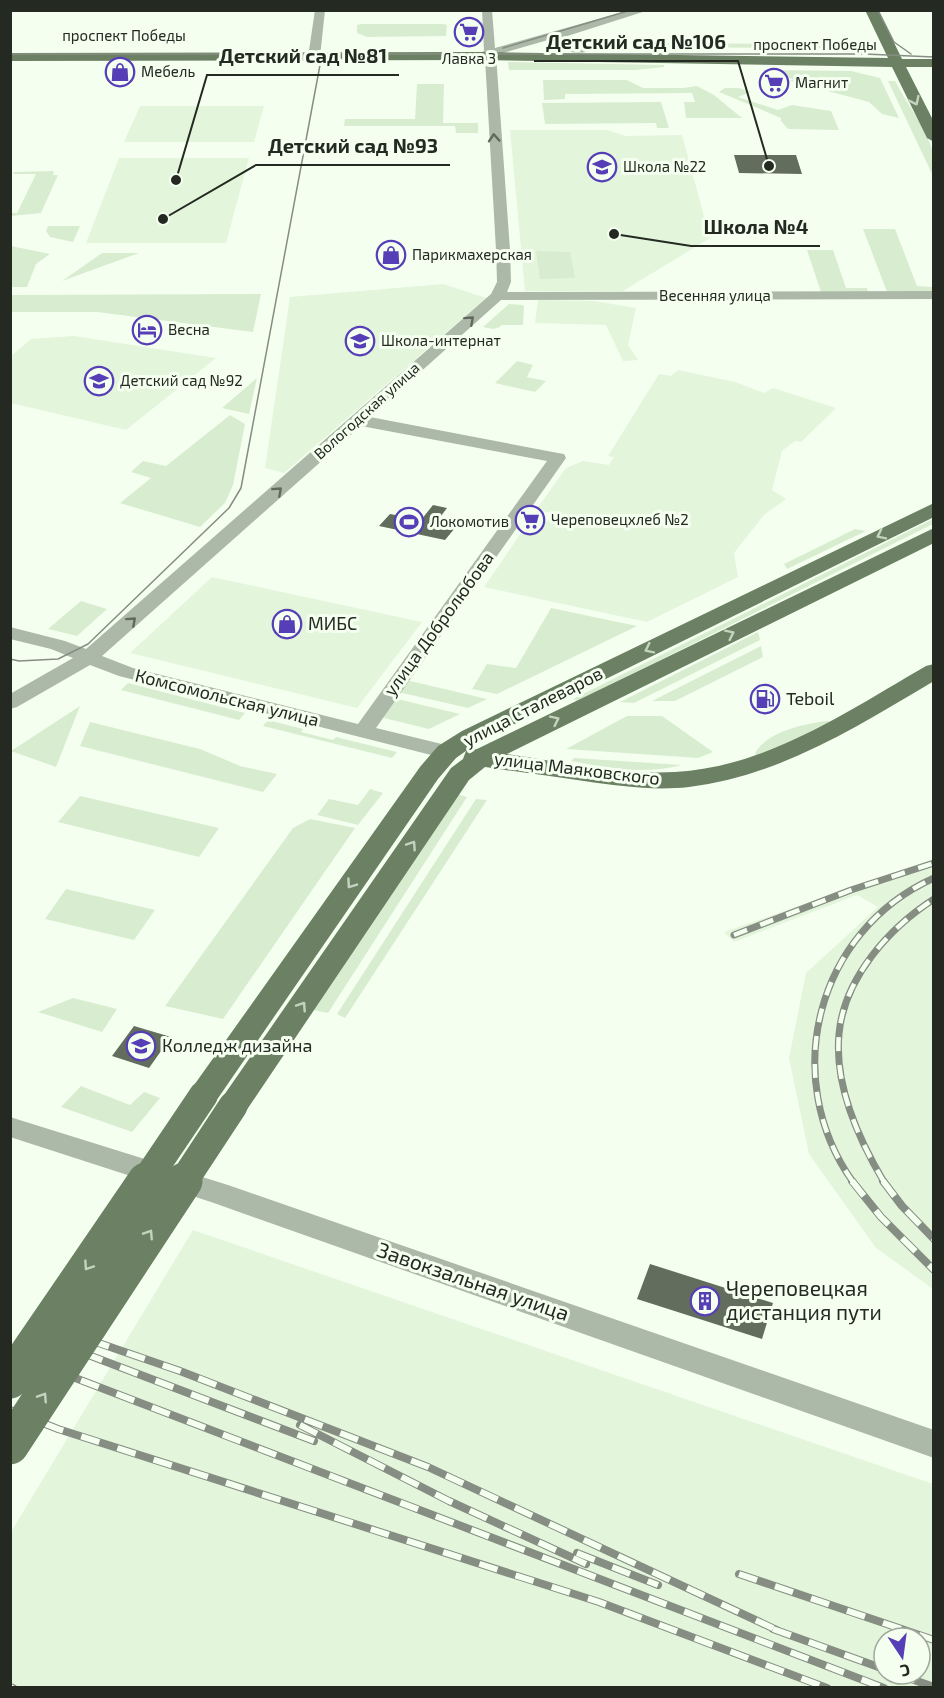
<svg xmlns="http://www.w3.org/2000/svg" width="944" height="1698" font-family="'Exo 2',sans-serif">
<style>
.built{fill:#e3f5db;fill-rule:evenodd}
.green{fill:#d8edcf}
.building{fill:#626d5d}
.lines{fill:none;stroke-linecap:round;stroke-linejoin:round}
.minor{fill:#adb9a8;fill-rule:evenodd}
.major{fill:#6c8163;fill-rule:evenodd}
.tram{stroke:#868d83;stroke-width:1.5}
.rail-far1-casing{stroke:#868d83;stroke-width:7}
.rail-casing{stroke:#868d83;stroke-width:8}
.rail-far1{stroke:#f4fff0;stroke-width:4.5;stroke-dasharray:14;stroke-linecap:butt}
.rail{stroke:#f4fff0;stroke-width:6;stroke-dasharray:19;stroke-linecap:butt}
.major-bridge-far1{stroke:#6c8163;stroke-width:29}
.major-bridge{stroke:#6c8163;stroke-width:37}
.oneway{stroke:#c4d3bf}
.oneway2{stroke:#626a5e}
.labels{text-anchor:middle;stroke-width:6;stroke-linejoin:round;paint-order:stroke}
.far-street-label{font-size:15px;fill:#242922;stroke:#f4fff0}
.far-poi-label{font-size:15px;fill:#242922;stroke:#f4fff0;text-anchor:start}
.poi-label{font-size:18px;fill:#242922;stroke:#f4fff0;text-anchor:start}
.street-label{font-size:18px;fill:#242922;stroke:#f4fff0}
.near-street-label{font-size:21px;fill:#242922;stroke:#f4fff0}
.near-poi-label{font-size:21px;fill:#242922;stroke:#f4fff0;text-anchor:start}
.leader{fill:none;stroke:#242922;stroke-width:2}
.callout-dot{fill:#242922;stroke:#f4fff0;stroke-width:2}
.callout-label{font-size:20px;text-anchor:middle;font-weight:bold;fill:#242922;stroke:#f4fff0;stroke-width:6;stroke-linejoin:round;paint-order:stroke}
</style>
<rect width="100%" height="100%" fill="#f4fff0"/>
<path class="built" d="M140 106H264L254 142H124Z
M510 130H607L625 136 682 135 710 238 623 291H525Z
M119 158H249L226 243H86Z
M443 284 486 298 284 473 265 468 290 297Z
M538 300 594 301 636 308 628 345 638 360 623 361 606 325 535 323Z
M74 336 216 358 126 430 11 403V356L31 339Z
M678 370 735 382 764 393 773 388 836 408 801 442 795 441 782 451 772 490 786 499 764 515 734 553 738 577 647 622 484 587 530 520 547 522 552 513 536 510 566 468 583 461 609 465 614 457 608 456 659 374 671 376Z
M212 577 422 622 357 708 130 653Z
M933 859H934L933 1289 876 1248 809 1154 789 1058 806 973 878 907 857 895 734 942 724 932Z
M193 1230 933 1484V1687H11V1532ZM884 1638H920V1674H884Z"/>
<path class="green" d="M361 24H443L447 25 446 36 367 37 357 33V25Z
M638 43 839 44 840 46 826 48 653 47H644Z
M508 62 664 65V67L636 70H509Z
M762 70 851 71 880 78 899 118 882 114 869 102 790 81 793 79Z
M543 80H627L643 88H683L697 86 714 95 742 118H686L684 102H695L692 93 565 94V99L544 100Z
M888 81H895C907 104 925 126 933 152 935 159 934 168 933 176Z
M417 84H444L443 123H478V133H456L455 126H344L345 119H415Z
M725 88H739L751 92 738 97 778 110 792 105 831 111 839 130 788 129 781 121V118L719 92Z
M661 102 669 128H657L656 123 545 124 542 103Z
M54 171 53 175H58L41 213 11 216V213H17L36 174H13L14 172Z
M48 226H80L73 242 50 237 46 231Z
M863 229H895L917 286 932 287 933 293 887 292Z
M11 246 50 254 36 264 27 287H11Z
M807 250H833L846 288H867L868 292H821Z
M536 251 570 252 575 278 540 279Z
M102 253H139L62 281Z
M261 294 253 332 97 312H11V295Z
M509 304 523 305 524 307 523 325H501L500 327 493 329 483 327Z
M517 361 533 365 527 377 546 381 535 392 495 383Z
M257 378 249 414 222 408Z
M230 415 245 424 233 485 225 503 200 527 120 503 151 478 131 472 143 461 166 466Z
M933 519V524L578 701 573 699Z
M855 529 866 531 787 569 784 564Z
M81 601 107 609 77 636 48 629Z
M551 608 637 626 497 694 472 689 487 664 516 668Z
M758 632 760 640 634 703 620 702Z
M761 646 763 657 675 701H652Z
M406 680 487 699 468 708 398 692Z
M128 683 245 713 239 720 121 690Z
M393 698 460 714 429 729 380 717Z
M80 706 56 767 11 751Z
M627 716H662L713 752 698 758 566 749Z
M268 720 303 729 301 732 333 740 336 737 397 752 392 758 263 726Z
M828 721 832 723 757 758 755 754C765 732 806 723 828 721Z
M90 722 200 749 240 766 277 774 263 792 80 746Z
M574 758 682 765C645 775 608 768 571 761Z
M370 789 383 793 358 825 317 815 329 799 358 805Z
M454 793 467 797 328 1013 313 1010Z
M80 796 219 828 199 857 58 822Z
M476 799 487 800 345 1018 337 1014Z
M310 819 355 828 223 1019 165 1006 293 828Z
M66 889 155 910 134 940 45 919Z
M73 998 117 1009 102 1032 38 1012Z
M81 1086 130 1105 144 1092 160 1098 132 1132 61 1107Z"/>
<path class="building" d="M734 155H796L802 174 739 173Z
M433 505 447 508 435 524 455 528 445 540 379 526 390 514 421 520Z
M134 1026 171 1037 149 1068 112 1056Z
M650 1264 773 1303 762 1339 637 1299Z"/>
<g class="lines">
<path class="minor" d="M315 10H325L320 57 314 60 308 57Z
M482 10H492L495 48 630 10H649L558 39 569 45 586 48V52C574 54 555 51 548 40L496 55 510 250 511 282 507 292 934 291V299L501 300 370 417 558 453 564 454 566 458 376 728 454 747 458 752 454 757 447 759 119 676 90 665 17 707 10 709V694L73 658 51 649 10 639V627L65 641 86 649 491 294 497 282 496 250 485 58 480 59 474 56 484 51ZM361 426 547 461 358 724 133 668 102 656Z
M10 1117 228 1185 934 1430V1458L211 1202 10 1137Z"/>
<path class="major" d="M865 10H878L902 59H934V67H906L934 122V142L927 138 892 67 480 60 10 61V53L480 52 888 58Z
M934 503V517L480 741 456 758 438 779 214 1104 203 1108 192 1104 187 1096 192 1088 420 767 438 746 462 731Z
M934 528V543L507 754C562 762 620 775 675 772 767 767 848 711 926 666L934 664V681C856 727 780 776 689 787 654 791 619 786 584 781 551 776 518 772 485 767L469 780 244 1114 233 1118 222 1114 217 1106 222 1098 451 768 463 759 466 751 477 749Z"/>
<path class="tram" d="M878 10 894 42 911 54
M503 48 554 33
M566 50 551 45 547 38 554 33 631 10
M10 54H864L934 57
M10 659 19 661 58 659 88 644 229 508 241 488 320 65 327 60 340 57"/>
<g class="rail-far1-casing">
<path id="rail-far1" d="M734 935 851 890 934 863
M853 1182C779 1078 816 931 934 878
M884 1182C859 1140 834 1085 839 1034 844 978 889 928 934 899"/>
</g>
<g class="rail-casing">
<path id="rail" d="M852 1181 881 1217 934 1270
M883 1181 902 1206 934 1239
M55 1328 180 1371 428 1467 779 1631
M49 1340 314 1441
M10 1353 884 1688
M10 1410 58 1429 599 1602 827 1688
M300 1425 449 1501 586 1564
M577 1553 658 1585
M739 1574 934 1640
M773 1629 884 1669
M897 1674 934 1687
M10 1687 13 1688"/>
</g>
<use href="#rail-far1" class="rail-far1"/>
<use href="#rail" class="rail"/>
<path class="major-bridge-far1" d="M145 1182 203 1096
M183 1182 233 1106"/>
<path class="major-bridge" d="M10 1380 146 1181
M10 1446 184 1181"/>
</g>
<defs><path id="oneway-chevron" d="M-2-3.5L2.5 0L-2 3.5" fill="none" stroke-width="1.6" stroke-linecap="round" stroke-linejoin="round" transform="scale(1.5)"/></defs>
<g class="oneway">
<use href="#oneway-chevron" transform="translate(915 101) rotate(64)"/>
<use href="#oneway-chevron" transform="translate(881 535) rotate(154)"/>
<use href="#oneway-chevron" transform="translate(730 634) rotate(-26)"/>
<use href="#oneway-chevron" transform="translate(649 649) rotate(154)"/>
<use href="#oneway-chevron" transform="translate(555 720) rotate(-26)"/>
<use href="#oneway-chevron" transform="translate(412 845) rotate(-56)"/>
<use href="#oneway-chevron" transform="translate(351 884) rotate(125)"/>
<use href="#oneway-chevron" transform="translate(302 1006) rotate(-56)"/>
<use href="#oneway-chevron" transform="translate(149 1234) rotate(-57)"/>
<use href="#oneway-chevron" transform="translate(88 1266) rotate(124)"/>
<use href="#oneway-chevron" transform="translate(43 1397) rotate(-57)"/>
</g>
<g class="oneway2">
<use href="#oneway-chevron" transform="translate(494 138) rotate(-94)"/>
<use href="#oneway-chevron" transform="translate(470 320) rotate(-42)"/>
<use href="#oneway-chevron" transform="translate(278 491) rotate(-42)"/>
<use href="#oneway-chevron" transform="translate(132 621) rotate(-42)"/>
</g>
<defs>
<g id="supermarket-ring" transform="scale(1.5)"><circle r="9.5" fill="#f4fff0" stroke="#563eb6" stroke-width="1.5"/><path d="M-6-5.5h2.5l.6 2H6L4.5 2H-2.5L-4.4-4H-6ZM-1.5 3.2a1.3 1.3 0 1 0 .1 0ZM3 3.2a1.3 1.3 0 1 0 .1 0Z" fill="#563eb6"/></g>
<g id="shop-ring" transform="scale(1.5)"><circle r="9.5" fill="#f4fff0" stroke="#563eb6" stroke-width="1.5"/><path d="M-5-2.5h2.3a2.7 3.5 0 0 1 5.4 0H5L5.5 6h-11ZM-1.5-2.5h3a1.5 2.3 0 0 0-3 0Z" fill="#563eb6"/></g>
<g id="school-ring" transform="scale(1.5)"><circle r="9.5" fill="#f4fff0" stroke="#563eb6" stroke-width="1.5"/><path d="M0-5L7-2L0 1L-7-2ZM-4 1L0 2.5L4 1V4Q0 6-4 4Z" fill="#563eb6"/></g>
<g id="hotel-ring" transform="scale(1.5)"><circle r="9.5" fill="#f4fff0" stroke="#563eb6" stroke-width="1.5"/><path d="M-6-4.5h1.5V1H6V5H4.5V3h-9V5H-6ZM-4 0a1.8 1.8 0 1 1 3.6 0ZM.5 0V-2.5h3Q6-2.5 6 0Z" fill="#563eb6"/></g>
<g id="stadium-ring" transform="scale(1.5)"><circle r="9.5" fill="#f4fff0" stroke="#563eb6" stroke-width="1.5"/><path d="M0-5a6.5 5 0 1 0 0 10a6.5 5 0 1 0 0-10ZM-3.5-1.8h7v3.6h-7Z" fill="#563eb6"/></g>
<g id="fuel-ring" transform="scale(1.5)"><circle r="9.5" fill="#f4fff0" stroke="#563eb6" stroke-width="1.5"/><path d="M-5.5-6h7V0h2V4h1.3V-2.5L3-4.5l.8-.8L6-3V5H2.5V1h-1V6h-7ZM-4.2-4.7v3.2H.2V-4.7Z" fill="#563eb6"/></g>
<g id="university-ring" transform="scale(1.5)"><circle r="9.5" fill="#f4fff0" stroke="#563eb6" stroke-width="1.5"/><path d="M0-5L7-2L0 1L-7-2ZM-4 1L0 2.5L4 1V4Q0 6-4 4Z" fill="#563eb6"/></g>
<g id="building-ring" transform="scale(1.5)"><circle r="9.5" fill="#f4fff0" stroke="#563eb6" stroke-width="1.5"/><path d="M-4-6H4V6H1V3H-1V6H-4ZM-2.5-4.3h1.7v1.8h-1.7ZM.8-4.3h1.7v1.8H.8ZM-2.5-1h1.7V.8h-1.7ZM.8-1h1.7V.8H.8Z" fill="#563eb6"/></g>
</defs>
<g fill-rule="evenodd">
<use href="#supermarket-ring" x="469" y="32"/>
<use href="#shop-ring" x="120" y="72"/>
<use href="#supermarket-ring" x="774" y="83"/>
<use href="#school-ring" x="602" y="167"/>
<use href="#shop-ring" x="391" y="255"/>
<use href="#hotel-ring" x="147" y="330"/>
<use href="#school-ring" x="360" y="341"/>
<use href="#school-ring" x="99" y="381"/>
<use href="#supermarket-ring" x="530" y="520"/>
<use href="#stadium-ring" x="409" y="522"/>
<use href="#shop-ring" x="287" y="624"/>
<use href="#fuel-ring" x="765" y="699"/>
<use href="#university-ring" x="141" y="1046"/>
<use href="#building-ring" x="705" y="1301"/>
</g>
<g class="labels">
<g class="far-street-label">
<text x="124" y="41">проспект Победы</text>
<text x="815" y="50">проспект Победы</text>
<text x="715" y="301">Весенняя улица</text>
<text transform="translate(367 411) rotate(-42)" y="5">Вологодская улица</text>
</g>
<g class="far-poi-label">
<text x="469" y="64" text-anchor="middle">Лавка 3</text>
<text x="141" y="77">Мебель</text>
<text x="795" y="88">Магнит</text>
<text x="623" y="172">Школа №22</text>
<text x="412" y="260">Парикмахерская</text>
<text x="168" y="335">Весна</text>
<text x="381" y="346">Школа-интернат</text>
<text x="120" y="386">Детский сад №92</text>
<text x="551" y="525">Череповецхлеб №2</text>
<text x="430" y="527">Локомотив</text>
</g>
<g class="poi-label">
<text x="308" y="630">МИБС</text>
<text x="786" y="705">Teboil</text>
<text x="162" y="1052">Колледж дизайна</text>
</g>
<g class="street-label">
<text transform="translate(439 624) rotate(-54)" y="6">улица Добролюбова</text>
<text transform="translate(227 698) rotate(14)" y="6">Комсомольская улица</text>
<text transform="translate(533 707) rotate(-27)" y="6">улица Сталеваров</text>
<text transform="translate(577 769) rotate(7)" y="6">улица Маяковского</text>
</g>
<g class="near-street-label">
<text transform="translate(473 1282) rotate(19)" y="7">Завокзальная улица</text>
</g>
<g class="near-poi-label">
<text x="726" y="1296">Череповецкая<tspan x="726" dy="24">дистанция пути</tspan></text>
</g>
</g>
<path class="leader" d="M769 166L738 61H534M176 180L207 75H399M163 219L256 165H450M614 234L691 246H820"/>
<g class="callout-dot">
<circle cx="769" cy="166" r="6"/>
<circle cx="176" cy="180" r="6"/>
<circle cx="163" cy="219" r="6"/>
<circle cx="614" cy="234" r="6"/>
</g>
<g class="callout-label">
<text x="636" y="49">Детский сад №106</text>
<text x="303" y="63">Детский сад №81</text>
<text x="353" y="153">Детский сад №93</text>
<text x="756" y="234">Школа №4</text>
</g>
<rect width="944" height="1698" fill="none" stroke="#242922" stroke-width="24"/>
<g transform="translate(902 1656) rotate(167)"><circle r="28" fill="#f4fff0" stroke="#a1a99e" stroke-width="1.5"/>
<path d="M0-4.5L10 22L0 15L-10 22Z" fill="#563eb6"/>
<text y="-9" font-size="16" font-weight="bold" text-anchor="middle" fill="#242922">С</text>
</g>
</svg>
